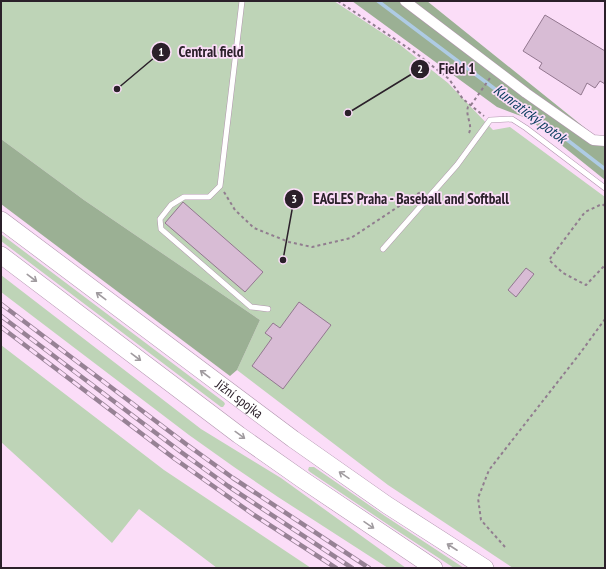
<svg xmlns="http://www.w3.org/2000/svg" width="606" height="569" font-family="'PT Sans Narrow',sans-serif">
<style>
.green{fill:#bed4b7}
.forest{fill:#9bb094}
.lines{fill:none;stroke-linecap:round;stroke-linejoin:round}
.stream{stroke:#aecbe4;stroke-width:3.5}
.building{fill:#d8bcd5;stroke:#92778f}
.service-casing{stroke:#b094ad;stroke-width:6}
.minor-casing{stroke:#b094ad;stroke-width:11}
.trunk-casing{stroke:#b094ad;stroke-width:18}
.path{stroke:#917d8f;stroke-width:2;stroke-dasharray:3 3;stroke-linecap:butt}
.service{stroke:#fff;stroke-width:5}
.minor{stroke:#fff;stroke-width:10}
.trunk{stroke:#fff;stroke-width:17}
.rail-casing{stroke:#978295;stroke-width:4.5}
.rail{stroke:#fbddf8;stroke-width:3;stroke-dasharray:9;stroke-linecap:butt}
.oneway{stroke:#a09b9f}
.labels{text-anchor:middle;stroke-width:3.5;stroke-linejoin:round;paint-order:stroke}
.street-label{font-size:14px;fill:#2b202a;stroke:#fbddf8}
.water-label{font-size:15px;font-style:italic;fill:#053a5b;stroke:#fbddf8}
.leader{fill:none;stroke:#2b202a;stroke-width:1.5}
.callout-dot{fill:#2b202a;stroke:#fbddf8;stroke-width:1.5}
.mark-label{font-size:12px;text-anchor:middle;font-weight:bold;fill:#fff}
.callout-label{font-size:15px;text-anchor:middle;font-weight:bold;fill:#2b202a;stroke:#fbddf8;stroke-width:3.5;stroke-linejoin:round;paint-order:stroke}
</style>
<rect width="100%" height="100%" fill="#fbddf8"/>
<path class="green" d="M1 1H334L399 44 448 83 493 130 510 127 605 197V568H513L388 485 237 370 260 320 84 200 1 139Z
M1 234 224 402 225 404 223 407H221L1 241Z
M1 275 201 429 281 478 406 568H388L278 497 234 467 189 435 1 292Z
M1 345 164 470 311 568H217L139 509 112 543 1 442Z
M309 467H314L385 516 464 568H454L393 528 310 472 308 470Z"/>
<path class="forest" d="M352 1H427L605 144V180L529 119 497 107Z
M1 139 84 200 260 320 237 370 230 376 1 204Z"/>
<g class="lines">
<path class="stream" d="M378 1 495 89 566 139 605 169"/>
</g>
<path class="building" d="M545 15 605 51V84L600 81 595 88 587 83 581 95 539 68 542 63 523 51Z
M183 202 263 272 245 292 165 223Z
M526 268 534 274 516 297 508 290Z
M299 302 331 325 283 389 252 366 272 338 265 333 273 323 280 328Z"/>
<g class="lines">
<g class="service-casing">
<path id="service" d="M242 1 220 186 209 197H184L171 205 160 219 161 229 251 307 268 309
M383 249 457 165 490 120 512 119 526 128 605 188"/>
</g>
<g class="minor-casing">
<path id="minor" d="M405 1 526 93 593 140 605 141"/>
</g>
<g class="trunk-casing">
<g id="trunk">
<path id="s1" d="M1 220 293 439 387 505 485 568"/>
<path d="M1 255 239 435 303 480 434 568"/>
</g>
</g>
<path class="path" d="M338 1 417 54 449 79 463 99 484 116
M469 133C473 125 465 115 468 107L471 105 490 78
M224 192 235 210 254 228 289 242 312 247 351 238 422 191
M605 206 602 204 585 212 549 260 563 273 586 285 605 265
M505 547 481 520 478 498 489 470 581 352 605 319"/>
<use href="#service" class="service"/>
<use href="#minor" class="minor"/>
<use href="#trunk" class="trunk"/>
<g class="rail-casing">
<path id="rail" d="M1 304 186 444 233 478 369 568
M1 316 181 452 228 486 352 568
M1 327 175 459 254 515 336 568"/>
</g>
<use href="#rail" class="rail"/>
</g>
<defs><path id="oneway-shaft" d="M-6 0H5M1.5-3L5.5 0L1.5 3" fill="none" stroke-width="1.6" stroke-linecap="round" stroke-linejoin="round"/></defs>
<g class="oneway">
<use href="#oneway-shaft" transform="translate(32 278) rotate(37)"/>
<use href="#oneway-shaft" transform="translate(101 296) rotate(-143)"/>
<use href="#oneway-shaft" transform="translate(136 357) rotate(37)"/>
<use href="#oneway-shaft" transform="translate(205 374) rotate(-143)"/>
<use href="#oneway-shaft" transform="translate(240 435) rotate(36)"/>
<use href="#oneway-shaft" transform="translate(344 475) rotate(-146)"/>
<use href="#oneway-shaft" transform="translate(369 525) rotate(34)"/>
<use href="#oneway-shaft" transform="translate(452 547) rotate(-147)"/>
</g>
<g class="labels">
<g class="street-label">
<text dy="5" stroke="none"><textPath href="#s1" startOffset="298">Jižní spojka</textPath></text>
</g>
<g class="water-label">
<text transform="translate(530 114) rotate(37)" y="5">Kunratický potok</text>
</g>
</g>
<path class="leader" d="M117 89L161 52M348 113L420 69M283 260L294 199"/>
<g class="callout-dot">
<circle cx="117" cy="89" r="4"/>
<circle cx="348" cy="113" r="4"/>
<circle cx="283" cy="260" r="4"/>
<circle cx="161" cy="52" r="10"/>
<circle cx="420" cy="69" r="10"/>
<circle cx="294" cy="199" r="10"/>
</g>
<g class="mark-label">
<text x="161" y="56">1</text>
<text x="420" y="73">2</text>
<text x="294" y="203">3</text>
</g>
<g class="callout-label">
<text x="211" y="57">Central field</text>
<text x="457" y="74">Field 1</text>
<text x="411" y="204">EAGLES Praha - Baseball and Softball</text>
</g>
<rect width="606" height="569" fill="none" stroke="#2b202a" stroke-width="4"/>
</svg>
